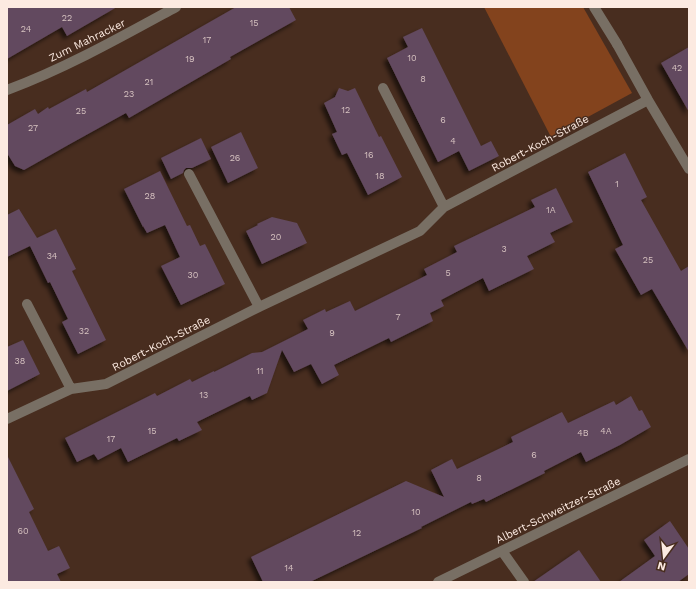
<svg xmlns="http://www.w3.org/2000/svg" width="696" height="589" font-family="'Work Sans',sans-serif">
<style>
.green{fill:#83431d}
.building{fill:#62495e;filter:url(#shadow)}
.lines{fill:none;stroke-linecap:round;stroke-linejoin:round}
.service{stroke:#786f64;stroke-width:10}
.minor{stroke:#786f64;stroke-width:10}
.labels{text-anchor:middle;stroke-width:3;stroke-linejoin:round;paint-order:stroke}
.number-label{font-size:9px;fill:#d6c2c0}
.street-label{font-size:11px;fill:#fceae1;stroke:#482d1f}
</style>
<defs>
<filter id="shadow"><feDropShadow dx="-3.5" dy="3.5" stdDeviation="2" flood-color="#0009"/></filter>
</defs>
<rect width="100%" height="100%" fill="#482d1f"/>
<path class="green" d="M484 7H583L632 93 551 137Z"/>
<path class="building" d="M7 7H117L67 36 62 27 7 59Z
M236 7H289L296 20 230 57 231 59 129 118 126 113 70 144 24 170 15 166 7 153V125L35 109 38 114 48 107 49 109 86 89 87 92Z
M422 28 481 146 491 141 499 156 469 171 459 151 438 162 387 58 408 47 403 37Z
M689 47V112L661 63Z
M339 88 348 91 355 88 379 137 381 136 402 177 368 195 347 153 342 155 332 134 337 132 324 103 335 97Z
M241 132 258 168 228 183 211 147Z
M201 138 211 159 192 168H186L184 170 183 173 171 179 161 158Z
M625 153 647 197 641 200 681 271 689 266V352L652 289 641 295 615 249 623 245 588 172Z
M160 171 187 226 190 225 200 246 205 244 225 284 181 305 161 266 180 257 165 225 147 233 143 226V227L124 189Z
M556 188 573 222 550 233 555 242 527 256 534 269 489 291 483 278 441 300 444 306 430 313 433 321 391 342 389 338 334 365 339 375 322 384 311 364 294 372 282 350 267 393 252 400 250 396 197 422 202 430 179 441 177 438 128 462 121 448 98 460 94 454 77 462 65 438 155 393 157 396 190 379 192 382 214 371V372L252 353 262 352 308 329 303 320 325 309 326 312 350 301 355 311 427 275 424 269 457 252 454 246 535 207 531 200Z
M19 209 37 238 56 229 76 269 72 271 106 340 78 354 62 322 68 319 50 282 48 283 30 246 7 257V215Z
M272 217 297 223 307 243 262 264 246 231 258 225 257 224Z
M23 340 40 374 7 391V347Z
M631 396 639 411 642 410 651 427 620 445 586 462 581 452 544 471 545 473 486 502 484 499 472 504 471 502 421 527 422 528 310 582H263L251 557 406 481 444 497 431 470 452 459 457 469 513 442 511 437 562 412 568 423 614 401 616 405Z
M7 455 34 509 29 512 48 551 59 546 70 568 57 574 61 582H7Z
M670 521 689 549V574L678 582H619L655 556 644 540Z
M579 550 601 582H533Z"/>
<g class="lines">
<path class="service" d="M594 7 617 44"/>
<path class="minor" d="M617 44 648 100 689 169
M383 88 444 207
M7 90C66 68 121 37 176 7
M189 174 259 307
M27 304 71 389
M7 419 71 389 106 384 259 307 420 231 444 207 648 100
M502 551 524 582
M438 582 689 459"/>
</g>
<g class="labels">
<g class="number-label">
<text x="67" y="21">22</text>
<text x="254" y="26">15</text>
<text x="26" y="32">24</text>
<text x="207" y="43">17</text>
<text x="412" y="61">10</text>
<text x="190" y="62">19</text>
<text x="677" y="71">42</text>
<text x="423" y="82">8</text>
<text x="149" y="85">21</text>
<text x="129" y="97">23</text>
<text x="346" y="113">12</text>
<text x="81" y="114">25</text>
<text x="443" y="123">6</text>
<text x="33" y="131">27</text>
<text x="453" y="144">4</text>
<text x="369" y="158">16</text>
<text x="235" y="161">26</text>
<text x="380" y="179">18</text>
<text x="617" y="187">1</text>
<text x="150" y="199">28</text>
<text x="551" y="213">1A</text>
<text x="276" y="240">20</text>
<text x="504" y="252">3</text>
<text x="52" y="259">34</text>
<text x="648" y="263">25</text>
<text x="448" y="276">5</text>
<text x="193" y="278">30</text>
<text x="398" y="320">7</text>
<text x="84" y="334">32</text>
<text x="332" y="336">9</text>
<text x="20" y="364">38</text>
<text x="260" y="374">11</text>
<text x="204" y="398">13</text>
<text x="152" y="434">15</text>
<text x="606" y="434">4A</text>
<text x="583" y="436">4B</text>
<text x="111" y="442">17</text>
<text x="534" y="458">6</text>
<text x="479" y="481">8</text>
<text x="416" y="515">10</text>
<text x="23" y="534">60</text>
<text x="357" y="536">12</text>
<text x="289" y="571">14</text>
</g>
<g class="street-label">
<text transform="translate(87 40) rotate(-26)" y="4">Zum Mahracker</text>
<text transform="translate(540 143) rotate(-28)" y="4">Robert-Koch-Straße</text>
<text transform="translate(161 343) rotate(-27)" y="4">Robert-Koch-Straße</text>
<text transform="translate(558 510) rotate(-26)" y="4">Albert-Schweitzer-Straße</text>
</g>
</g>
<rect width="696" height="589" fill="none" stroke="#fceae1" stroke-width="16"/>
<g transform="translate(664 557) rotate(195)" stroke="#482d1f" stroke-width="3" paint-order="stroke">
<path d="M0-3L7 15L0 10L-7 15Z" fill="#fceae1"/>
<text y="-6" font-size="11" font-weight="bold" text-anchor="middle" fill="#fceae1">N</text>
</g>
</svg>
